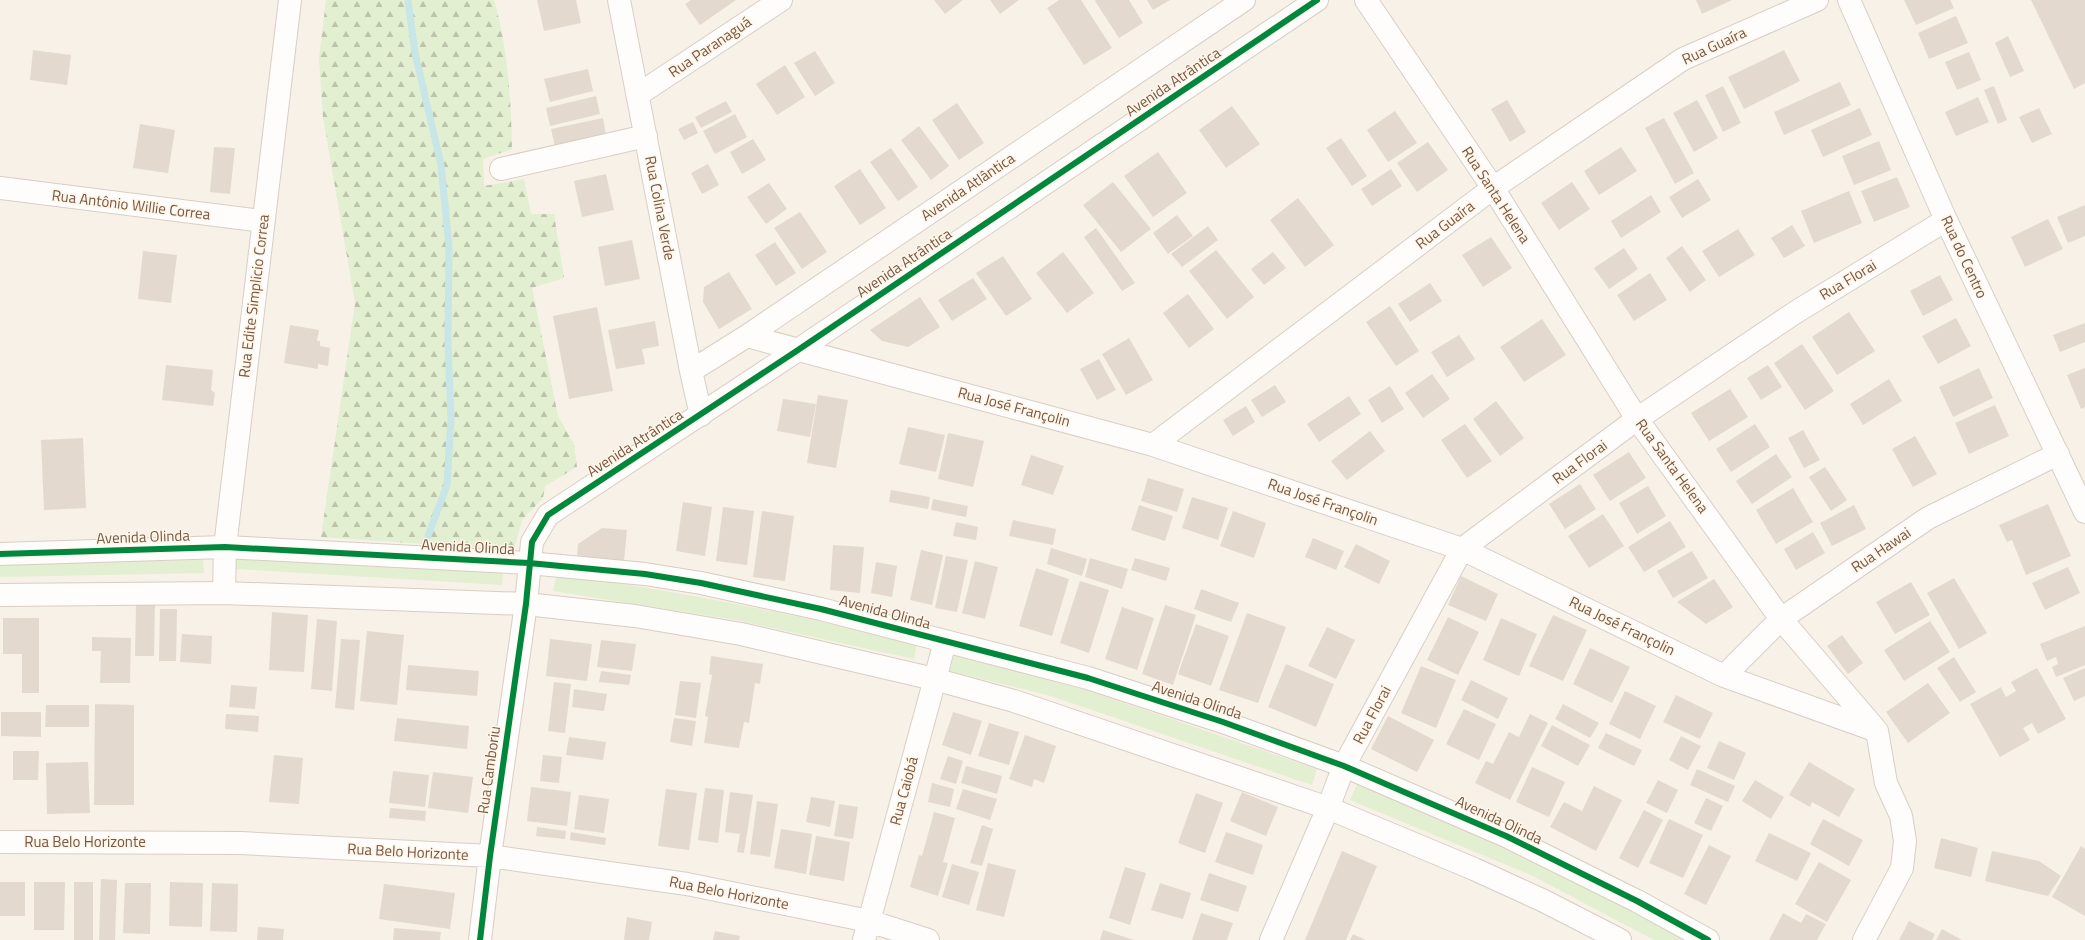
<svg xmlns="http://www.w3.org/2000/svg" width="2085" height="940" font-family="'Titillium Web',sans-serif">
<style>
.grass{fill:#e2efd0}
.forest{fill:url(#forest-firs)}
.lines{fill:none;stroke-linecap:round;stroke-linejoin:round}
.stream{stroke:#c8e6e8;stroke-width:7}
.building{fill:#e4d9cf}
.street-casing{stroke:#d9cec5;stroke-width:24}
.secondary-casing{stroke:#d8cdc3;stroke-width:24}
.street{stroke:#fefdfb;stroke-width:22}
.secondary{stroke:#fefdfb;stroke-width:22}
.cycleway-casing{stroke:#fff6e8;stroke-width:8}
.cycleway{stroke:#00873e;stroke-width:6}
.labels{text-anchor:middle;stroke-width:3;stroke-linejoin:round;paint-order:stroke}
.street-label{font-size:15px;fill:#775745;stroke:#fff6e8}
</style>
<defs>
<pattern id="forest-firs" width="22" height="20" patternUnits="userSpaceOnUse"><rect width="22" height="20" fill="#e2efd0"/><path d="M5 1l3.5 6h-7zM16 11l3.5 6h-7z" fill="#bcc4ab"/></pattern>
</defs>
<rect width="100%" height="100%" fill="#f7f1e7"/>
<path class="grass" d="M236 556 503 572 502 585 236 569Z
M203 560 204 573 0 577V563Z
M557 574C678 591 798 615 917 643L914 659 736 620 553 591Z
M954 655 1057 680 1317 769 1312 785 1051 696 950 671Z
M1357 784 1538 862 1689 940H1654L1531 875 1350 800Z"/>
<path class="forest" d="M326 0H494C508 49 511 98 512 149L483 159 484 186 524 179 531 214H554L564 278 532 288 558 416 574 444 577 467 545 486 543 498 522 520 514 550 321 537 355 303 323 117 319 58Z"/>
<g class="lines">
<path class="stream" d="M408 0 415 53 441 165 449 246 448 343 451 420 447 485 428 536"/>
</g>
<path class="building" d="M537 0H576L581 23 544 31Z
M691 0H736L700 25 685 4Z
M934 0H963L945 14Z
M990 0H1019L1000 14Z
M1059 0H1081L1112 48 1084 65 1047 8Z
M1096 0H1129L1143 23 1119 38 1095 1Z
M1147 0H1170L1153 10Z
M1696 0H1732L1702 14Z
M1904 0H1950L1954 8 1916 25Z
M2031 0H2085V83L2074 89Z
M1956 16 1968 43 1929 59 1918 33Z
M2008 36 2024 71 2010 77 1995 43Z
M33 50 71 55 67 85 30 80Z
M1784 50 1800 81 1744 109 1728 77Z
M815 51 835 83 815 96 794 63Z
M1969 52 1981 80 1957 90 1945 62Z
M785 65 805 97 777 115 756 84Z
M588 69 593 91 550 102 544 79Z
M1840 82 1851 105 1784 135 1774 112Z
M1723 86 1741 123 1723 132 1705 95Z
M1994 86 2007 120 1998 124 1984 90Z
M596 96 600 114 550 126 546 108Z
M1978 97 1989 122 1956 136 1945 112Z
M1507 100 1526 132 1510 142 1491 109Z
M1697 100 1718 138 1694 152 1673 113Z
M726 101 732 112 701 128 695 117Z
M957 103 984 143 959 160 932 120Z
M1232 106 1260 144 1226 168 1199 130Z
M1860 108 1872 135 1823 157 1811 130Z
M2039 108 2052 134 2032 143 2019 117Z
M1395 111 1417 143 1388 162 1367 130Z
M735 114 747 137 715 154 703 131Z
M603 118 606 135 555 147 551 129Z
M1664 118 1694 173 1675 184 1645 128Z
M693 122 698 133 684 140 678 129Z
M140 124 175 130 168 173 133 168Z
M919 126 949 166 931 180 901 140Z
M1341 138 1367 176 1352 186 1326 148Z
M753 139 766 160 742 174 730 152Z
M1879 141 1891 170 1854 185 1842 156Z
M1428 142 1448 170 1417 192 1397 163Z
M214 147 235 148 230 194 210 192Z
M1621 147 1637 171 1599 195 1584 171Z
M891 148 918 187 898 201 870 162Z
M1158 152 1187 193 1153 217 1124 176Z
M708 164 719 185 702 194 691 173Z
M860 169 886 208 860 225 834 186Z
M1391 169 1402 186 1372 206 1361 189Z
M606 174 614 210 582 217 574 181Z
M1897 177 1910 207 1874 222 1861 191Z
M1698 179 1711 200 1682 218 1669 197Z
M1113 182 1151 229 1121 252 1083 205Z
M1572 182 1590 209 1559 230 1541 203Z
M769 183 787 209 766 224 747 197Z
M1849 191 1862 223 1814 243 1801 211Z
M1651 195 1661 212 1621 238 1611 221Z
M1298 198 1334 245 1305 267 1270 220Z
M2085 205V236L2068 243 2057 217Z
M800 212 827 252 802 269 774 228Z
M1177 215 1193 236 1168 254 1153 233Z
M2048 219 2063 249 2025 267 2011 237Z
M1792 225 1805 246 1784 258 1771 238Z
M1208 226 1218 240 1182 267 1171 254Z
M1096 228 1135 283 1122 291 1084 237Z
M1738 229 1755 255 1719 277 1702 251Z
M1491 237 1512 268 1483 287 1462 255Z
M632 240 640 279 605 286 598 247Z
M775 242 796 273 776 286 755 255Z
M1682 246 1706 280 1690 292 1666 258Z
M1624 248 1638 269 1609 289 1594 268Z
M1216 250 1254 297 1227 319 1189 271Z
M143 251 177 255 171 303 138 299Z
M1063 252 1094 293 1067 313 1036 273Z
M1273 252 1286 268 1264 285 1251 269Z
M1003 256 1032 299 1006 316 976 273Z
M729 272 752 309 719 329 703 302 704 287Z
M1650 273 1667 300 1634 321 1617 295Z
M1940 275 1953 300 1923 316 1910 291Z
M973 278 987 299 952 321 938 300Z
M1430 283 1442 301 1410 322 1398 304Z
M1188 294 1214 329 1189 348 1163 313Z
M920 297 940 327 908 347 882 341 870 330Z
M1390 306 1419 351 1396 366 1366 322Z
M597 307 613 391 569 399 553 316Z
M1849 312 1875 351 1837 375 1812 337Z
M1956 318 1971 346 1938 364 1922 336Z
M1542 319 1566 355 1524 382 1500 347Z
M655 321 659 346 642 349 645 364 616 369 608 330Z
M2085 323V342L2060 352 2053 335Z
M290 325 319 330 317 341H320V346L330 348 328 366 318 364V369L284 363Z
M1459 335 1475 359 1447 377 1431 352Z
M1129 338 1153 380 1126 395 1102 354Z
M1802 344 1834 391 1805 410 1774 363Z
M1099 359 1116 390 1097 400 1080 369Z
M166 365 213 370 211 390 215 393 213 406 162 400Z
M1768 365 1782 387 1761 400 1747 378Z
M1979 368 1993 398 1953 417 1939 387Z
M2085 368V407L2081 409 2067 375Z
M1432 374 1450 399 1423 418 1405 393Z
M1889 379 1902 401 1863 425 1850 404Z
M1275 385 1286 402 1262 417 1251 400Z
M1390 386 1404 409 1382 423 1368 400Z
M1730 389 1748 417 1709 441 1691 413Z
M818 395 848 400 836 468 807 463Z
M1349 396 1361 414 1319 442 1307 424Z
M783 399 816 404 810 437 777 431Z
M1496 401 1524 438 1500 456 1473 419Z
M1995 405 2009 436 1969 454 1955 423Z
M1246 406 1255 422 1233 436 1223 420Z
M1465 424 1492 461 1467 478 1441 440Z
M1755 424 1770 447 1731 472 1716 449Z
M908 427 945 435 936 472 899 464Z
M1803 430 1820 460 1804 468 1788 438Z
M1370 431 1385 451 1347 480 1331 461Z
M948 433 984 441 973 487 938 479Z
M1915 436 1937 474 1913 487 1892 449Z
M83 438 86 508 44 510 41 440Z
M1629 452 1646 478 1610 501 1593 475Z
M1776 454 1792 477 1752 504 1736 481Z
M1031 455 1064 466 1053 495 1021 485Z
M1825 467 1847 500 1831 511 1809 477Z
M1148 478 1184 489 1177 512 1141 501Z
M1580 484 1596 509 1565 529 1549 504Z
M1648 486 1666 516 1637 534 1619 503Z
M1793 488 1813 522 1776 544 1756 510Z
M891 490 930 497 928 509 889 502Z
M1192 497 1228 508 1218 540 1182 528Z
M933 499 968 506 966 517 931 510Z
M683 502 712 507 705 556 676 551Z
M2048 504 2071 556 2026 575 2012 540 2007 542 1999 525Z
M1139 505 1173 516 1165 541 1131 530Z
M1854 505 1866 529 1832 546 1820 523Z
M723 507 754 511 747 565 716 561Z
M762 511 794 516 785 581 753 577Z
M1233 511 1266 523 1254 558 1220 546Z
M1603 514 1624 546 1589 568 1568 536Z
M1013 520 1056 529 1053 545 1009 536Z
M1670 521 1686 547 1644 572 1628 547Z
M956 522 978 527 976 540 953 536Z
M602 528 627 530 624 561 577 557 578 544Z
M1813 532 1825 553 1796 570 1784 549Z
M1313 538 1344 551 1336 570 1305 557Z
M1356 544 1390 561 1379 584 1344 567Z
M833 545 864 547 860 593 830 590Z
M1051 548 1087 559 1082 576 1047 564Z
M921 550 943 555 932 605 910 600Z
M1692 551 1708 578 1673 598 1657 571Z
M946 556 968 560 957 612 935 608Z
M1090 558 1128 569 1122 589 1085 577Z
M1135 558 1170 568 1166 581 1131 570Z
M975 561 998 567 985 619 962 613Z
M876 562 897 566 892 597 871 593Z
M2068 567 2080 593 2045 610 2032 583Z
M1036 568 1069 579 1052 636 1019 626Z
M1461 576 1498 594 1486 621 1448 605Z
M1954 578 1987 633 1959 649 1927 593Z
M1714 579 1733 607 1706 624 1677 602Z
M1080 581 1109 590 1089 653 1060 643Z
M1911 582 1930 615 1895 634 1876 602Z
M1201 589 1239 603 1231 622 1194 609Z
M136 604H155L154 656H135Z
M1165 605 1196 615 1173 685 1142 674Z
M1122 607 1154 618 1137 670 1105 659Z
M160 609H177L176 661H159Z
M272 612 308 615 304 672 269 670Z
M1247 613 1286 627 1258 703 1219 690Z
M1553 615 1587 630 1563 681 1529 666Z
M1448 617 1479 632 1458 675 1427 660Z
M3 618H39V693H22V654H3Z
M1501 618 1537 634 1519 676 1483 660Z
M317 619 337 621 332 691 311 689Z
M1930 621 1950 652 1904 681 1884 650Z
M1196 624 1229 636 1211 686 1178 674Z
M2085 626V665L2056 677 2052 667 2058 664 2056 657 2047 661 2040 644Z
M1327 627 1355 640 1336 679 1308 666Z
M367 631 404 635 397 705 360 701Z
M182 634 212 636 211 664 180 662Z
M1842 635 1863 663 1848 674 1827 646Z
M92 637 131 638 130 683H100L101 651H92Z
M341 639 360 640 354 710 335 708Z
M550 639 592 644 587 681 546 676Z
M601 640 636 644 632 671 597 667Z
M1590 648 1630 667 1612 703 1573 684Z
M711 656 763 664 760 684 755 683 749 723 744 722 739 748 704 743 708 717 705 716 712 675 709 674Z
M1954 657 1976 692 1960 702 1937 668Z
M1286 664 1334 684 1316 727 1268 707Z
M408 665 479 671 477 696 406 690Z
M1421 666 1456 680 1436 728 1401 713Z
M2037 668 2066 719 2038 734 2032 723 2023 728 2030 740 2000 757 1970 704 2001 687 2006 697 2016 691 2011 682Z
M2085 668V696L2074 701 2063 678Z
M601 671 631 675 629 685 599 682Z
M1471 680 1508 698 1498 719 1461 700Z
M680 681 701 683 696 718 675 715Z
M554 682 571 684 565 733 548 731Z
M1928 683 1950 713 1908 743 1886 712Z
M231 685 257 687 255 709 229 707Z
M574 689 607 694 604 711 572 707Z
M1625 691 1656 706 1640 739 1609 724Z
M1676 695 1713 713 1700 739 1663 722Z
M95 704 134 705V805H94Z
M1563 704 1599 723 1590 738 1555 719Z
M46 705H89V727H45Z
M1464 709 1496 724 1479 760 1446 744Z
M1 712H41V737L1 736Z
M953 712 982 721 971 755 942 745Z
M226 714 259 716 258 732 225 729Z
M1530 714 1548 723 1510 800 1475 783 1486 761 1493 764 1509 732 1519 737Z
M1388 716 1434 740 1417 772 1371 749Z
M397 718 469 726 467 749 394 741Z
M674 718 696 721 692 746 670 742Z
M989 723 1019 732 1009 765 978 756Z
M1552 725 1590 745 1578 766 1541 746Z
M1606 733 1642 750 1634 766 1598 748Z
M1025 735 1056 746 1044 783 1034 779 1032 787 1009 779Z
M1681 736 1701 746 1688 770 1669 760Z
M569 737 606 742 603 760 566 755Z
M1719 741 1746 753 1734 780 1707 768Z
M13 751H39L38 780H13Z
M274 755 303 758 299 804 269 802Z
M543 755 562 757 559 783 540 781Z
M948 756 963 761 956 784 940 779Z
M88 762 90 813 47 814 46 763Z
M1809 762 1855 789 1839 817 1812 802 1810 807 1789 795Z
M966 766 1002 776 997 794 961 783Z
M1532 767 1565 782 1549 817 1516 802Z
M1697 769 1735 786 1728 802 1690 785Z
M393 771 429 775 425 807 389 803Z
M433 772 473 777 468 813 428 808Z
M1658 780 1678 790 1667 813 1646 803Z
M1755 780 1784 797 1771 819 1742 801Z
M932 783 954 789 950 807 928 802Z
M1594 786 1622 800 1596 851 1550 827 1564 802 1582 811Z
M531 787 571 792 567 826 527 821Z
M705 788 724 790 718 843 698 840Z
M666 789 697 793 689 850 658 846Z
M963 789 997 799 990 820 956 809Z
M730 792 753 795 744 853 737 852 740 834 725 832Z
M1242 792 1278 807 1266 836 1230 821Z
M1196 793 1223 803 1205 853 1178 843Z
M579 795 609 799 604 833 574 829Z
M811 797 835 801 830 827 806 822Z
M1706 798 1723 806 1711 831 1694 823Z
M757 801 778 804 770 857 750 854Z
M839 804 858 807 853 839 834 836Z
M390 808 426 811 425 821 389 818Z
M1644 810 1663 820 1638 868 1619 858Z
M934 812 955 818 943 862 948 863 938 896 910 887 919 855 922 856Z
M1669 819 1703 835 1683 878 1649 863Z
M1823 819 1863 840 1849 866 1810 844Z
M982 825 993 829 982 866 970 863Z
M537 827 566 831 565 839 536 836Z
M781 829 812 834 806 874 774 868Z
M571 832 606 838 605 845 570 840Z
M1226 832 1263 845 1253 875 1215 862Z
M1769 833 1811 853 1797 881 1755 861Z
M816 836 850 842 844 881 809 875Z
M1941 838 1978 848 1971 877 1934 868Z
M1709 845 1731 856 1706 905 1684 894Z
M2081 846 2085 849V916L2052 897Z
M1342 851 1377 866 1346 940H1305Z
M1992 851 2039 861 2061 876 2048 896 1985 881Z
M1819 862 1851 880 1827 922 1795 904Z
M988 863 1016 870 1004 917 976 910Z
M952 864 979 872 969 905 942 897Z
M1125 867 1146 873 1130 925 1109 918Z
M1209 873 1247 886 1238 912 1200 900Z
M101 879 117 880 115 940H99Z
M0 882H25V916H0Z
M34 882H65L64 930H34Z
M74 882H93V940H74Z
M170 882 203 883 202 927 169 926Z
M125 883H151L150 934 123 933Z
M212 883 238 884 237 932 210 931Z
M1160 883 1191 893 1183 919 1151 910Z
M384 884 455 893 450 929 379 919Z
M1201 913 1233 923 1227 940H1192Z
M1783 913 1801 923 1806 914 1826 924 1817 940H1769Z
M627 917 652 922 649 940H624Z
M1909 921 1935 934 1932 940H1899Z
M258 927 284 929 283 940H257Z
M394 928 441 932 440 940H393Z
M1942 929 1962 940H1936Z
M1103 930 1134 940H1100Z
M715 931 740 936 739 940H713Z
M1353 934 1366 940H1350Z"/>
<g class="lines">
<g class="street-casing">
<path id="street" d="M619 0 691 371 701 415
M1366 0 1493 188 1637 419 1781 619 1877 731 1886 783 1901 816 1905 841 1902 868 1864 940
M1849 0 1946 220 2085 512
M639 94 781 0
M501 169 646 136
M0 188 262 221
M747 336 1153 445 1462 549 1724 676 1877 731
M691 371 747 336 1244 0
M1153 445 1493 188 1683 59 1817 0
M224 593 225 547 290 0
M1724 676 1781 619 1928 518 2058 454
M0 842 241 843 490 856 687 884 869 921 928 940
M480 940 490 856 526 604 532 542 548 515 798 350 1317 0
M864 940 945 642
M1271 940 1328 808 1344 766 1462 549 1637 419 1796 312 1946 220"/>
</g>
<g class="secondary-casing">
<path id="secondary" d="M0 554 225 547 529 563 645 574 701 583 821 609 1088 678 1223 722 1344 766 1506 836 1637 901 1708 940
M0 595 224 593 526 604 635 616 741 634 934 679 1014 701 1328 808 1474 869 1544 901 1620 940"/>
</g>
<use href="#street" class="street"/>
<use href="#secondary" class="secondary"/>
<g class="cycleway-casing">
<path id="cycleway" d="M0 554 225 547 529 563 645 574 701 583 821 609 1088 678 1223 722 1344 766 1506 836 1637 901 1708 940
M480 940 490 856 526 604 532 542 548 515 798 350 1317 0"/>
</g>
<use href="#cycleway" class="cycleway"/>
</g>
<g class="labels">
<g class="street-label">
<text transform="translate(1714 46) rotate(-25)" y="5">Rua Guaíra</text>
<text transform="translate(710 47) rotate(-34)" y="5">Rua Paranaguá</text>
<text transform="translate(1173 82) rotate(-34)" y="5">Avenida Atrântica</text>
<text transform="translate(968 187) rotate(-34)" y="5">Avenida Atlântica</text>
<text transform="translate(1496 195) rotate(57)" y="5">Rua Santa Helena</text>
<text transform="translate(131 205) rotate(7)" y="5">Rua Antônio Willie Correa</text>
<text transform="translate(660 208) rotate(79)" y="5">Rua Colina Verde</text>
<text transform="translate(1445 225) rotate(-37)" y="5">Rua Guaíra</text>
<text transform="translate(1964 257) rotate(65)" y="5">Rua do Centro</text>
<text transform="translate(904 263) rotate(-34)" y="5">Avenida Atrântica</text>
<text transform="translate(1848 280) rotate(-31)" y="5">Rua Florai</text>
<text transform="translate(254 296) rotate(-83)" y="5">Rua Edite Simplicio Correa</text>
<text transform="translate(1014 407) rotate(15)" y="5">Rua José Françolin</text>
<text transform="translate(635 443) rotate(-33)" y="5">Avenida Atrântica</text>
<text transform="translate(1580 462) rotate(-36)" y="5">Rua Florai</text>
<text transform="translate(1672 466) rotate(54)" y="5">Rua Santa Helena</text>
<text transform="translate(1323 502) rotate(19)" y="5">Rua José Françolin</text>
<text transform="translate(143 537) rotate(-2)" y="5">Avenida Olinda</text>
<text transform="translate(468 547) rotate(3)" y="5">Avenida Olinda</text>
<text transform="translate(1881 550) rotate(-34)" y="5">Rua Hawai</text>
<text transform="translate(885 612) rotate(15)" y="5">Avenida Olinda</text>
<text transform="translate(1622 626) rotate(26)" y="5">Rua José Françolin</text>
<text transform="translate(1197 700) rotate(18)" y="5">Avenida Olinda</text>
<text transform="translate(1372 715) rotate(-62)" y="5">Rua Florai</text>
<text transform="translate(489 770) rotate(-82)" y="5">Rua Camboriu</text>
<text transform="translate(904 791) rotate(-75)" y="5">Rua Caiobá</text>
<text transform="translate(1499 820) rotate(25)" y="5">Avenida Olinda</text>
<text x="85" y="847">Rua Belo Horizonte</text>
<text transform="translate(408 852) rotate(3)" y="5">Rua Belo Horizonte</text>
<text transform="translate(729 893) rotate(11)" y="5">Rua Belo Horizonte</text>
</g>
</g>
</svg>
